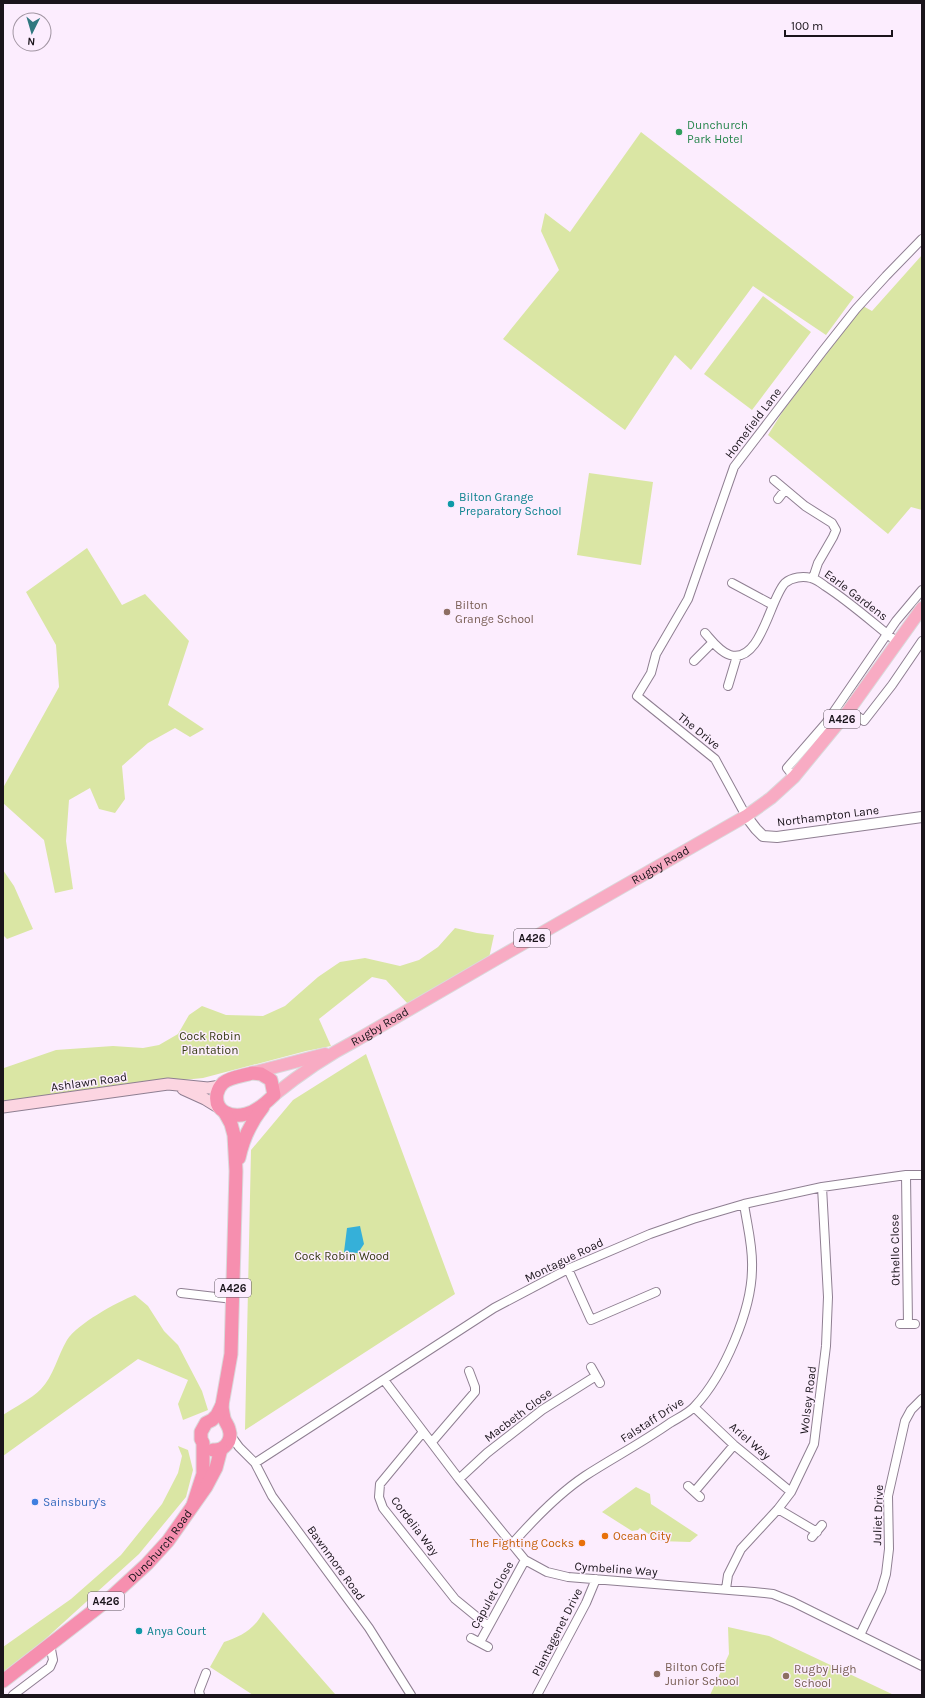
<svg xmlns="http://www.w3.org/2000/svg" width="925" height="1698" font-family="Karla,sans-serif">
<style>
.green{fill:#dae6a4}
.water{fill:#35b0d9}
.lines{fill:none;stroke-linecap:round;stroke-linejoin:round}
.minor-casing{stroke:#8f7f92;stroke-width:10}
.tertiary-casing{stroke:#8f7f92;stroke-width:12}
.secondary-casing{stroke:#8f7f92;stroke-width:13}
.primary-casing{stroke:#dad9db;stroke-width:14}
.trunk-casing{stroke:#dad9db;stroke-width:15}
.minor{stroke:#fff;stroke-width:8}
.tertiary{stroke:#fff;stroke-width:10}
.secondary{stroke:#fcd5e1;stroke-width:11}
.primary{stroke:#f8abc3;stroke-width:12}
.trunk{stroke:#f68faf;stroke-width:13}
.leisure-dot{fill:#2e9e5b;stroke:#fcedfe;stroke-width:1.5}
.culture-dot{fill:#0f9aa8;stroke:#fcedfe;stroke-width:1.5}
.education-dot{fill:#8d6e63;stroke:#fcedfe;stroke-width:1.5}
.shop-dot{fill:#3f7fe0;stroke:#fcedfe;stroke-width:1.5}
.food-dot{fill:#e8710a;stroke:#fcedfe;stroke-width:1.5}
.labels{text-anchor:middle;stroke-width:3;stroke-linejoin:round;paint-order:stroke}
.shield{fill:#fcedfe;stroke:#5e555f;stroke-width:1}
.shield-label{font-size:11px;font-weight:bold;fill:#1a141b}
.leisure-label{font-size:12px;fill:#27864d;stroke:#fcedfe;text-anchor:start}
.street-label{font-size:12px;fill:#1a141b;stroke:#fcedfe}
.culture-label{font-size:12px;fill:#0d838f;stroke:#fcedfe;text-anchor:start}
.education-label{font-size:12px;fill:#785e54;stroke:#fcedfe;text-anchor:start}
.park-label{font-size:12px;fill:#363b13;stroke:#fcedfe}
.shop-label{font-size:12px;fill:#366cbe;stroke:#fcedfe;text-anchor:start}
.food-label{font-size:12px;fill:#c56008;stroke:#fcedfe;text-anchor:start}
</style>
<rect width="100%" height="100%" fill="#fcedfe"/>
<path class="green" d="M641 132 854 297 826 335 753 286 691 370 675 355 625 430 503 339 559 270 541 231 545 213 570 232Z
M922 255V510L911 507 888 534 768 435 783 411 863 306 872 311Z
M763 296 811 332 752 410 704 374Z
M589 473 653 482 641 565 577 555Z
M87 548 122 605 145 594 189 641 168 705 204 729 190 737 175 728 148 743 122 766 125 799 115 813 99 809 90 788 69 800 66 841 73 889 55 893 44 840 3 803V788L59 687 56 645 26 592Z
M3 870 14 886 33 929 7 939 3 935Z
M455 928 477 933 494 935 489 958 408 1004 386 980 372 977 319 1019 331 1046 306 1051 203 1078 74 1091 3 1104V1069L4 1068 56 1050 113 1046 143 1048 159 1045 178 1034 189 1015 202 1006 226 1015 263 1016 285 1006 318 977 340 962 365 958 400 966 419 960 438 947Z
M366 1054 455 1294 245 1430 251 1150 293 1100Z
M135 1295 148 1306 164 1331 178 1345 202 1391 208 1410 183 1420 178 1404 188 1380 138 1359 3 1456V1415C15 1407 31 1399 41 1389 53 1377 58 1355 67 1340 77 1324 117 1302 135 1295Z
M178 1446 188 1450 193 1470 186 1497 139 1554 21 1661 3 1676V1647L71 1599 121 1555 162 1504 178 1473 182 1456Z
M636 1487 650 1494 651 1504 698 1535 690 1542 659 1541 640 1528 638 1530 632 1531 602 1512Z
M263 1612 335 1694 334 1695H253L210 1667 224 1642C240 1637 256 1628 263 1612Z
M728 1627 769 1636 894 1695H710L729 1654Z"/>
<path class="water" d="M360 1226 364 1244 358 1253 344 1252 347 1228Z"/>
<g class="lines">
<g class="minor-casing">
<path id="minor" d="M774 480 805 506 832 523 836 530 833 537 818 563 813 578
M778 499 785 490
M732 583 773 605
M705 633C712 641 720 652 730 655 761 664 770 598 785 583 792 577 803 576 811 578 816 579 821 583 825 586 850 602 873 623 897 642
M694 661 713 642
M728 686 737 656
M849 710 864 721 892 685 922 641
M794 777 787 768 826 723 896 621 922 590
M746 816 715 759 637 696 651 673 656 654 688 599 734 467 822 352 856 309 886 276 922 239
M906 1175 908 1324
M568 1269 591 1320 656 1292
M181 1293 233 1299
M900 1324H915
M591 1367 600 1383
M384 1380 459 1479 525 1560 547 1572 568 1577 754 1592 773 1594 793 1602 922 1666
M694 1407 734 1445 791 1492
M423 1432 380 1484 379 1497 383 1508 455 1599 488 1626
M231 1436 239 1447 255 1463 272 1496 369 1628 411 1695
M432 1442 475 1392V1387L469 1371
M255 1463 494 1308 568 1269 650 1234 693 1219 744 1204 822 1187 906 1175H922
M459 1479 487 1453 542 1410 596 1376
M688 1486 700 1497
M695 1491 734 1445
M778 1509 817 1532
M812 1537 822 1525
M512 1544C534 1519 558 1494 585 1476 613 1458 643 1442 670 1423 678 1418 689 1413 695 1406 724 1375 752 1310 752 1268 753 1246 747 1225 744 1204
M726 1589 728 1575 741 1549 778 1509 791 1492 814 1444 826 1346 828 1297 822 1187
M860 1635 881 1591 886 1574 889 1549 888 1496 905 1421 911 1410 922 1399
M471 1638 488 1647
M480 1642 525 1560
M13 1695 50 1667 53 1660 50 1644
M200 1695 199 1691 206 1673
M537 1695 586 1603 596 1579"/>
</g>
<g class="tertiary-casing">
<path id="tertiary" d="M746 816 756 829 763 836 777 837 922 817"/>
</g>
<g class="secondary-casing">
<path id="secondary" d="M183 1089 205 1099 218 1107
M3 1107 168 1084 208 1088 221 1086"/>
</g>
<g class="primary-casing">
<g id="primary">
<path d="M252 1073 325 1054"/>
<path id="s1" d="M274 1095C300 1074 326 1056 355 1041L498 958 746 816 771 798 794 777 849 710 922 608"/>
</g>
</g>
<g class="trunk-casing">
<g id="trunk">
<path d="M252 1073 261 1074 271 1080 274 1095C266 1103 257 1111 246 1114 232 1118 214 1112 217 1094 218 1090 220 1086 223 1083 230 1077 243 1076 252 1073Z"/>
<path d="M239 1158C243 1139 251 1122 263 1107"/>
<path d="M213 1450C224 1451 233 1441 229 1429 228 1425 225 1422 224 1418 223 1413 222 1409 222 1405"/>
<path d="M193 1505 203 1474V1443L201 1439V1432L206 1423 212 1420 217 1415 222 1405 231 1354 236 1171 234 1135 231 1124 225 1113"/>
<path id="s2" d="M3 1681 110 1598 147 1564 168 1541 206 1487 216 1468 221 1449"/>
</g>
</g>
<use href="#minor" class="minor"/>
<use href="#tertiary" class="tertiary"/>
<use href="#secondary" class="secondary"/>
<use href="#primary" class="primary"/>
<use href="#trunk" class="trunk"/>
</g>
<circle class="leisure-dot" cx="679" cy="132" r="4"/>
<g class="culture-dot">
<circle cx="451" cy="504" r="4"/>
<circle cx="139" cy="1631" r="4"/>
</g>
<g class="education-dot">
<circle cx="447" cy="612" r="4"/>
<circle cx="657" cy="1674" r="4"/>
<circle cx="786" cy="1676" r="4"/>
</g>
<circle class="shop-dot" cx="35" cy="1502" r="4"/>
<g class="food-dot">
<circle cx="605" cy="1536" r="4"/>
<circle cx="582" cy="1543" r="4"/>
</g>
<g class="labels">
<g class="shield">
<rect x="824" y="710" width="36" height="18" rx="3"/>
<rect x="514" y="929" width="36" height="18" rx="3"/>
<rect x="215" y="1279" width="36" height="18" rx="3"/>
<rect x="88" y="1592" width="36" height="18" rx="3"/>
</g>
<g class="shield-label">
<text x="842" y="723">A426</text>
<text x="532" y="942">A426</text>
<text x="233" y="1292">A426</text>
<text x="106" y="1605">A426</text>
</g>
<g class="leisure-label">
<text x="687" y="129">Dunchurch<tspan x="687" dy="14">Park Hotel</tspan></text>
</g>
<g class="street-label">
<text transform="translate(753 423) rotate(-53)" y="4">Homefield Lane</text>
<text transform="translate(856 595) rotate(37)" y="4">Earle Gardens</text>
<text transform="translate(699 731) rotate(39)" y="4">The Drive</text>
<text transform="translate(828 816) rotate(-7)" y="4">Northampton Lane</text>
<text dy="4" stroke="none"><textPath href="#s1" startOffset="450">Rugby Road</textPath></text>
<text dy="4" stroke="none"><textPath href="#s1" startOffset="126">Rugby Road</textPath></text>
<text transform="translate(89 1082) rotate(-8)" y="4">Ashlawn Road</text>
<text transform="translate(895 1250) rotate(-91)" y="4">Othello Close</text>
<text transform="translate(564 1260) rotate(-26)" y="4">Montague Road</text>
<text transform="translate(808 1400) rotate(-83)" y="4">Wolsey Road</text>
<text transform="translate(518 1415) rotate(-37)" y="4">Macbeth Close</text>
<text transform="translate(652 1420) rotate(-33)" y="4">Falstaff Drive</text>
<text transform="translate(750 1441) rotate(41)" y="4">Ariel Way</text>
<text transform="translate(878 1515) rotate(-88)" y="4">Juliet Drive</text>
<text transform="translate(415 1526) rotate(53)" y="4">Cordelia Way</text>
<text dy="4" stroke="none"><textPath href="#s2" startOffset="208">Dunchurch Road</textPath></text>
<text transform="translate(336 1563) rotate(54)" y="4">Bawnmore Road</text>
<text transform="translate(616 1569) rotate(4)" y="4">Cymbeline Way</text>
<text transform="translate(492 1595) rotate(-61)" y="4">Capulet Close</text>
<text transform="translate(557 1632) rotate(-63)" y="4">Plantagenet Drive</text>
</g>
<g class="culture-label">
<text x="459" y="501">Bilton Grange<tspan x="459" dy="14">Preparatory School</tspan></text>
<text x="147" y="1635">Anya Court</text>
</g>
<g class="education-label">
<text x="455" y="609">Bilton<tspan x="455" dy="14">Grange School</tspan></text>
<text x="665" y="1671">Bilton CofE<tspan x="665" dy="14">Junior School</tspan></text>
<text x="794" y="1673">Rugby High<tspan x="794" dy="14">School</tspan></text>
</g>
<g class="park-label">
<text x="210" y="1040">Cock Robin<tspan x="210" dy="14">Plantation</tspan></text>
<text x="342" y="1260">Cock Robin Wood</text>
</g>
<g class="shop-label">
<text x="43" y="1506">Sainsbury's</text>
</g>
<g class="food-label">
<text x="613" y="1540">Ocean City</text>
<text x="574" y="1547" text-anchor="end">The Fighting Cocks</text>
</g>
</g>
<rect width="925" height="1698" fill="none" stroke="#1a141b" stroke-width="8"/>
<g transform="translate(32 32) rotate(185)"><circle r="19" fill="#fcedfe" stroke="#a296a3"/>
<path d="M0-3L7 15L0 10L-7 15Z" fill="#307880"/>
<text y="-6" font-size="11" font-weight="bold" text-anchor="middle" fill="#1a141b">N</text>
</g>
<path d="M785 30v6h107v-6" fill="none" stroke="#1a141b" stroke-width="2"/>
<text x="791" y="30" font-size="12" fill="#1a141b" stroke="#fcedfe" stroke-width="3" paint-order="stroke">100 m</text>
</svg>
